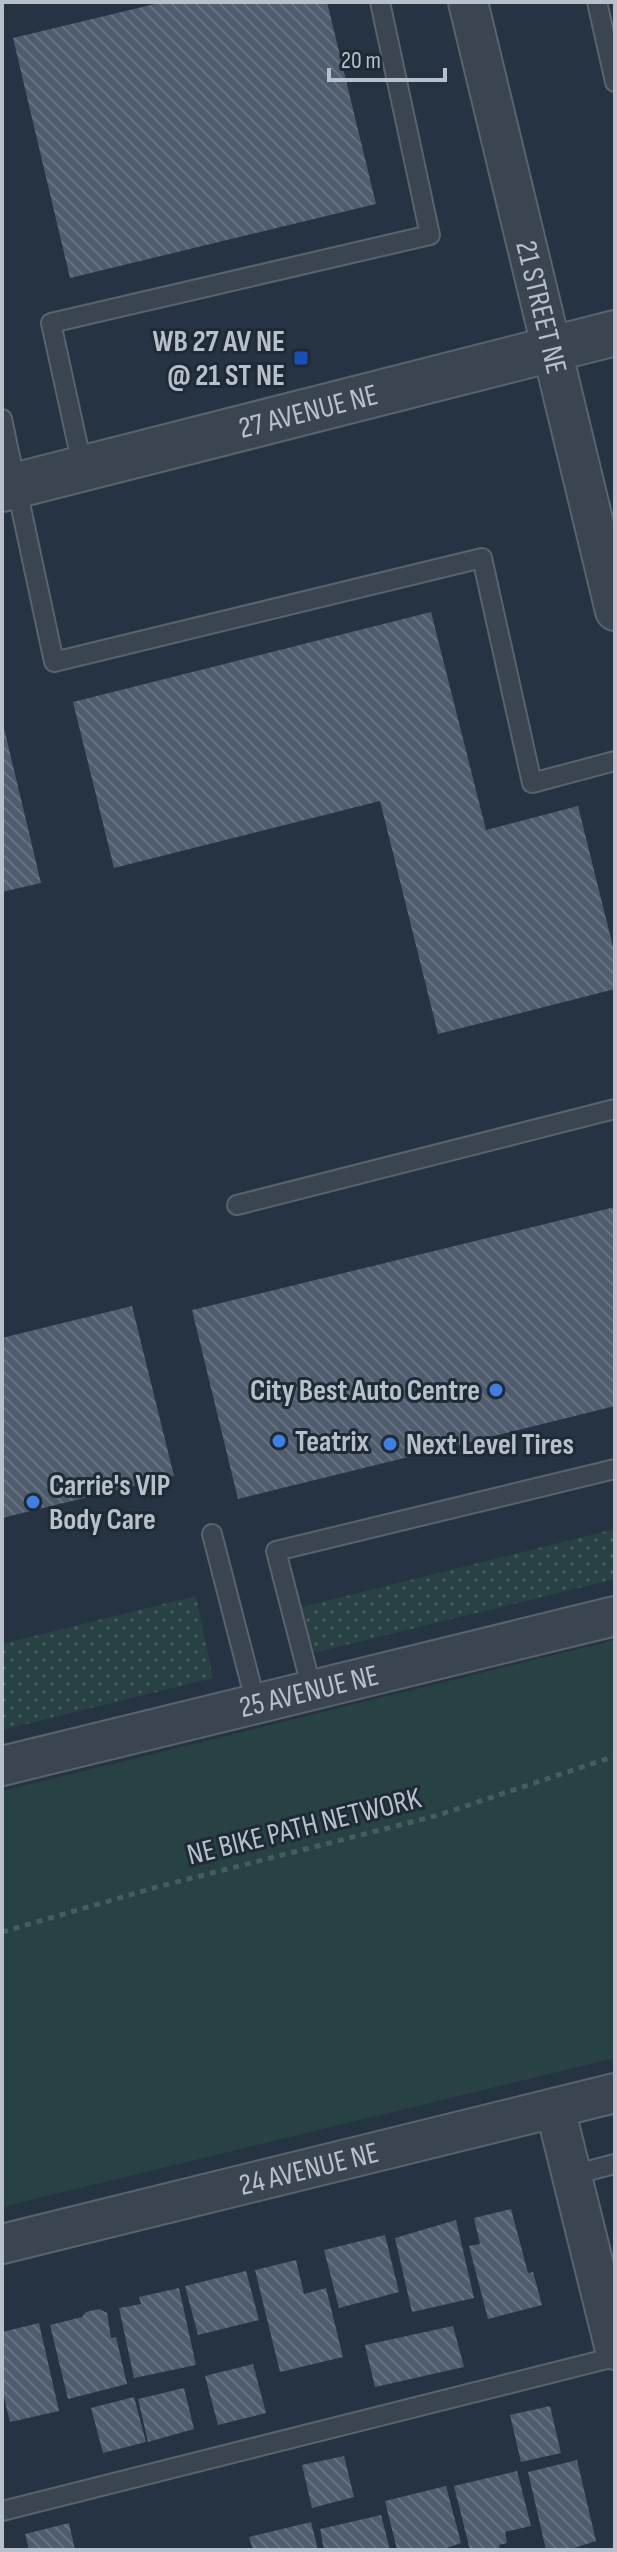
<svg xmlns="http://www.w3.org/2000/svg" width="617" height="2552" font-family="'Sofia Sans Condensed',sans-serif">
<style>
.grass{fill:url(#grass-dots)}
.green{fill:#284142}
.building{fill:url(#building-back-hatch)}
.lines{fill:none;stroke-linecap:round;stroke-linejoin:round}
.service-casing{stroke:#58636e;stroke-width:22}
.minor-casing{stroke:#58636e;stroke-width:42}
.tertiary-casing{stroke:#58636e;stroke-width:48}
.path{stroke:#465d5f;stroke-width:5;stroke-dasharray:6 6;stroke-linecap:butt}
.service{stroke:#3a4551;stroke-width:18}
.minor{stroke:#3a4551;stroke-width:38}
.tertiary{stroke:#3a4551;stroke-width:44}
.transit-dot{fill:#1a4fb4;stroke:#1f2a37;stroke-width:3}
.shop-dot{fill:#3f7fe0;stroke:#1f2a37;stroke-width:3}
.labels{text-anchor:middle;stroke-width:6;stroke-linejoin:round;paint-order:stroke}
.street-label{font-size:30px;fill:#b7c0cb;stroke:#1f2a37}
.poi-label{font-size:30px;font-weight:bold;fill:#b7c0cb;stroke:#1f2a37;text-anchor:start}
</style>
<defs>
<pattern id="grass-dots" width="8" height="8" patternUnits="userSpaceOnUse" patternTransform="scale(2)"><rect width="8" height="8" fill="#284142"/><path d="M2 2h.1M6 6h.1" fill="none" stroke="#455b5c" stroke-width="1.8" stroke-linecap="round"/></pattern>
<pattern id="building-back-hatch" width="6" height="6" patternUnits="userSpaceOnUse" patternTransform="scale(2)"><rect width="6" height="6" fill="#4f5c6d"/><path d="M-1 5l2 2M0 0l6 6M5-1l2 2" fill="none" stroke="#667280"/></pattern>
</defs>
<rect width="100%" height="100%" fill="#263342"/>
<path class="grass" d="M615 1529V1579L313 1653 302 1607Z
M196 1596 213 1678 2 1730V1644Z"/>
<path class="green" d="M615 1640V2058L2 2207V1791Z"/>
<path class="building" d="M163 2H327L376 204 70 278 13 38Z
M431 612 486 830 578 806 615 955V989L438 1034 380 801 114 868 73 702Z
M3 724 41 883 2 892V725Z
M615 1207V1406L238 1499 192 1310Z
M132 1306 174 1476 2 1518V1338Z
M511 2209 528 2273 533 2272 542 2305 488 2319 469 2246 480 2244 474 2218Z
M456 2220 474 2298 412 2312 395 2238Z
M385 2235 399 2292 339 2308 324 2250Z
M296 2260 304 2294 326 2288 343 2357 280 2372 255 2270Z
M246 2271 259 2320 198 2335 185 2286Z
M179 2288 196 2365 134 2378 119 2308 141 2304 139 2297Z
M99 2309 107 2313 111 2338 116 2337 127 2384 68 2399 50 2325 82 2317 86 2312Z
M39 2323 59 2411 10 2422 2 2388V2332Z
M453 2326 464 2367 375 2387 365 2345Z
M253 2364 266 2413 218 2425 205 2376Z
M184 2388 194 2429 148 2442 138 2399Z
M134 2397 146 2442 103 2453 91 2408Z
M550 2406 561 2453 521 2462 510 2415Z
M344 2456 354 2497 312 2508 302 2465Z
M577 2460 596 2541 568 2550H546L528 2472Z
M517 2471 531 2526 505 2532 507 2543 499 2545 500 2550H470L454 2486Z
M446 2486 461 2543 441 2550H397L385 2501Z
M381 2515 390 2550H324L320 2529Z
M311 2522 318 2550H253L249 2537Z
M69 2523 75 2550H29L25 2534Z"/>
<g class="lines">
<g class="service-casing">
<path id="service" d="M597 2 615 82
M2 419 54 662 482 558 532 783 615 761
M83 469 51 323 430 235 380 2
M237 1205 615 1109
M212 1534 256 1704
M312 1690 276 1551 615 1469
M572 2175 615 2164
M2 2511 615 2357"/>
</g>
<g class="minor-casing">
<g id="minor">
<path id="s1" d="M468 2 615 611"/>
<path id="s2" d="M2 1766 615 1616"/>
<path d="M555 2108 615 2350"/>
<path id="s3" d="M2 2244 615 2093"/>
</g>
</g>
<g class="tertiary-casing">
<g id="tertiary">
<path id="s4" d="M2 489 615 333"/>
</g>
</g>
<path class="path" d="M2 1932 157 1887 439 1815 615 1756"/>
<use href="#service" class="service"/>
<use href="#minor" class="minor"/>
<use href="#tertiary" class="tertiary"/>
</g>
<rect class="transit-dot" x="293" y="350" width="16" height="16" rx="4"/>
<g class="shop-dot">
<circle cx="496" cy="1390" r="8"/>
<circle cx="279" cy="1441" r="8"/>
<circle cx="390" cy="1444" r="8"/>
<circle cx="33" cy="1502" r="8"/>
</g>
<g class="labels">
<g class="street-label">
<text dy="10" stroke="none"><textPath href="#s1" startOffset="314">21 STREET NE</textPath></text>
<text dy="10" stroke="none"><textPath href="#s4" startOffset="316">27 AVENUE NE</textPath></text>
<text dy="10" stroke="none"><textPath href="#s2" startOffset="316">25 AVENUE NE</textPath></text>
<text transform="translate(304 1826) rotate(-14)" y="10">NE BIKE PATH NETWORK</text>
<text dy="10" stroke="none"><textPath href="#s3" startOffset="316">24 AVENUE NE</textPath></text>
</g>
<g class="poi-label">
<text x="285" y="351" text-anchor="end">WB 27 AV NE<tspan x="285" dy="34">@ 21 ST NE</tspan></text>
<text x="480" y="1400" text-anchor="end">City Best Auto Centre</text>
<text x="295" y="1451">Teatrix</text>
<text x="406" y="1454">Next Level Tires</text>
<text x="49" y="1495">Carrie's VIP<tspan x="49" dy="34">Body Care</tspan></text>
</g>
</g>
<rect width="617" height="2552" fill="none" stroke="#b7c0cb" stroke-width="8"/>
<path d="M329 68v12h116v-12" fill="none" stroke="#b7c0cb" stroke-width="4"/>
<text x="341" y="68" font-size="24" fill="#b7c0cb" stroke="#1f2a37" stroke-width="6" paint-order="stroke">20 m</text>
</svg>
